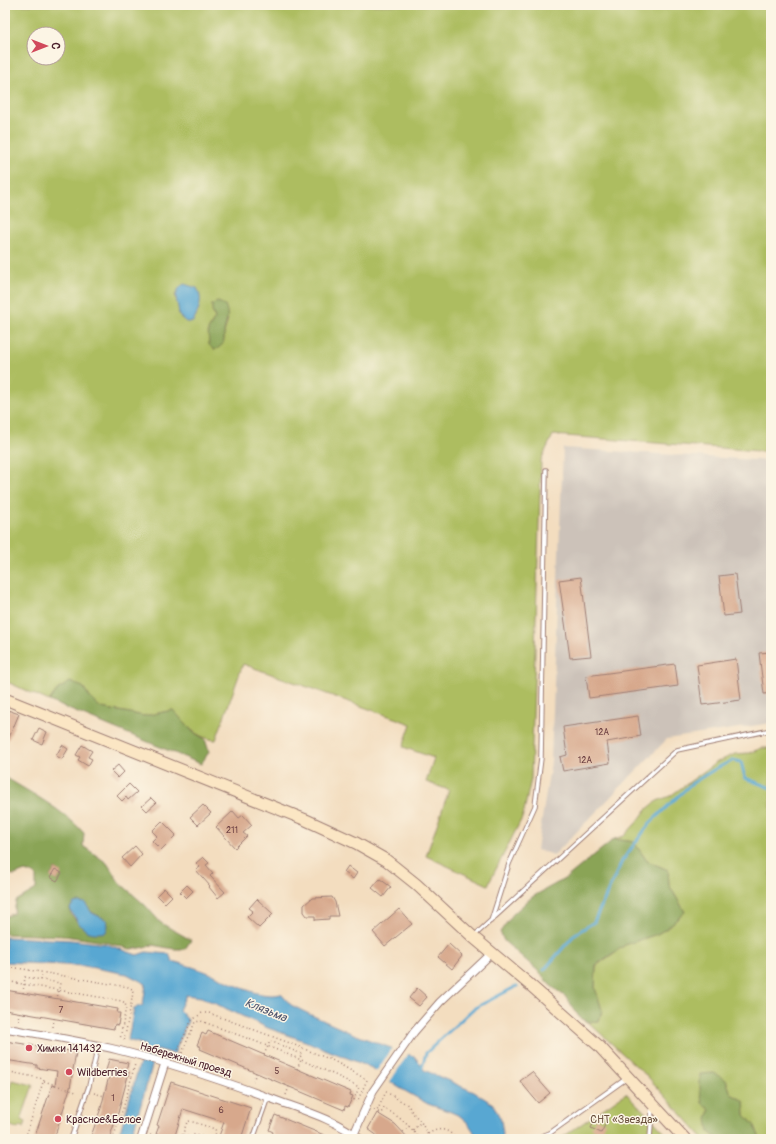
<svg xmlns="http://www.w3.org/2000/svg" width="776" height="1144" font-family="Pangolin,sans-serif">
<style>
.industrial{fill:#ccc2b9}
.green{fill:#adbd60;stroke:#7c6e46;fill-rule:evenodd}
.forest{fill:#8aa456;stroke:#6a6240;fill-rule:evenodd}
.water{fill:#58a7d2;stroke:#51637e}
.pier{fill:#f3ddbf}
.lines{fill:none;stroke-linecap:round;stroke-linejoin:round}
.stream{stroke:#58a7d2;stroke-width:3}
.building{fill:#d7a88c}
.lane-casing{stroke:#9e7e75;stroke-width:5.5}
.street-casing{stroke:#9e7e75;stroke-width:9}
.secondary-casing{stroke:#9e7e75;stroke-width:13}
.path{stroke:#9e7e75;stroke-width:1.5;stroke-dasharray:1 3;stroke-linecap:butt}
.lane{stroke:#fff;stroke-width:3.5}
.street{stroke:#fff;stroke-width:7}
.secondary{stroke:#fbe6c4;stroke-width:11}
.poi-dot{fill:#d1495b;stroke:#fcf5e5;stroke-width:1.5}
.labels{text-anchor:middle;stroke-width:3;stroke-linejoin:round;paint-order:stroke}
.number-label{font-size:9px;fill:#6d4143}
.poi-label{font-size:11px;fill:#4a1f2b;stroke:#fcf5e5;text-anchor:start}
.street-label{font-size:11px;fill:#4a1f2b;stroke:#fcf5e5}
.park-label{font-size:11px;fill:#684e3b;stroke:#fcf5e5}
.water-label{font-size:12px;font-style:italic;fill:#50556e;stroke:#fcf5e5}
</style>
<rect width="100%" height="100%" fill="#fcf5e5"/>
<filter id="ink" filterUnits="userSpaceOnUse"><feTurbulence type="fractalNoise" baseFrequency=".025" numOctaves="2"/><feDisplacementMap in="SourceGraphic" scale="8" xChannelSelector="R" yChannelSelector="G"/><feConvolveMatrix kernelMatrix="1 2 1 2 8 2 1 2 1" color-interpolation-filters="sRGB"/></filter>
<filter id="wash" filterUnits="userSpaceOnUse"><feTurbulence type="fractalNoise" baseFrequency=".012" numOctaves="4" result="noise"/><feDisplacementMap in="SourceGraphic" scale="16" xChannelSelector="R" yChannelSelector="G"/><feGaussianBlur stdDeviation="0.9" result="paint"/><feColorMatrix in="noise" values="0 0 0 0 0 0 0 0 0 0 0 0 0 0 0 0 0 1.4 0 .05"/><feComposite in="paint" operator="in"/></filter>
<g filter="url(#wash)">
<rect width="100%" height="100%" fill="#f3ddbf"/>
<path class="industrial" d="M563 448 771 461V723L667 739 554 855 537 850 551 762Z"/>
<path class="green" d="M5 5H771V452L553 435 541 460 531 779 523 816 488 885 426 856 449 790 426 782 434 758 403 747 411 724 243 664 216 740C195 738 186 725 173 710L144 716 130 713 101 708 91 699 83 687 57 690 49 701 5 681ZM34 34H58V58H34ZM175 294 199 309 196 316H179V309ZM212 311 228 319 224 333V340L208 330 215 318Z
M762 748H771V1139H760L755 1126 745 1115 744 1101 731 1094 726 1080 710 1110 709 1132 718 1139H704L648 1077 588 1022 599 1021 602 1010 595 988 596 966 625 945 657 934 666 929 685 912 669 885 668 870 647 861 634 842 614 839 624 836 638 821 646 810 657 801 670 796 717 762 735 754 749 753Z
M12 1080 33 1085 21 1120 26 1122 24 1128 20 1126 18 1129 5 1123V1102Z
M626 1093 671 1139H560Z"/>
<path class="forest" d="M218 302 225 305C230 317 226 320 224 332 224 337 225 340 222 345 220 347 217 349 214 350L209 345 208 330 215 318 212 311V304Z
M70 682 83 687 91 699 101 708 130 713 144 716 173 710 193 732 205 739 209 752 201 764 49 701 57 690Z
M5 777C31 793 64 810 84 833L83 846 107 863 119 882 145 905 161 923 191 940 185 949H174L152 945 141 948 130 949 105 942 65 936 5 934V917L14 913 16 901 36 889V875L25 871 15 875 5 874ZM55 869 61 873 57 881 50 876ZM74 903C86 908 95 915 107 920L78 923 71 914 70 908Z
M614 839 634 842 647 861 668 870 669 885 685 912 666 929 657 934 625 945 596 965 595 988 602 1010 599 1021 588 1022 579 1017 567 998 550 985 537 970 504 941 500 932 513 914 532 897 566 878Z
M714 1073 726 1080 731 1094 744 1101 745 1115 755 1126 760 1139H718L709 1132 707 1118 710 1110 702 1103 700 1089V1074Z"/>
<path class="water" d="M184 284 197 288C204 301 198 310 193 322H186L179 316C179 302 170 294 184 284Z
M79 902 85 903 92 913 107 920 108 926 106 932C91 935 84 932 76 919 74 915 71 913 70 908L74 903Z
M5 937 70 940 106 944 137 955 146 952 169 954 172 961C186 965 200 969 214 975 235 984 258 999 281 994L291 1005 309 1014 351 1033 415 1057 424 1070 474 1092 493 1104 501 1120 503 1134 502 1139H475L474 1132 468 1123 460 1116 451 1112 428 1104 398 1087 372 1068 305 1041 268 1028 201 997 186 995 179 1010 188 1020 174 1054 157 1049 131 1139H118L145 1045 128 1040 134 1008 143 1005 146 984 127 974 84 966 5 962Z"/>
<path class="pier" d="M393 1047 409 1053 389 1083 375 1073Z"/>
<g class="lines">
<path class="stream" d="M544 970 575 934 594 922 622 861 650 823 691 784 715 769 733 760 741 762 745 778 771 788
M421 1071 426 1053 473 1009 517 986"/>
</g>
<g id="blocks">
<path class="building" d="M735 574 740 614 724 616 719 576Z
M581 577 591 656 570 658 559 580Z
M771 652V693L764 694 759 653Z
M736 659 741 700 702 705 697 665Z
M675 664 678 686 589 698 586 676Z
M5 709 19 714 5 747Z
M638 716 641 736 607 742 610 763 563 771 560 757 567 755 563 727Z
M39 728 47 732 42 744 33 740Z
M62 745 68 749 62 759 56 756Z
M82 745 92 751 88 757 92 759 88 766 78 760 80 757 76 755Z
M118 765 124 772 118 778 111 771Z
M129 784 137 792 128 800 126 797 122 801 117 796Z
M151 798 156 803 147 811 142 806Z
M203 805 211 813 198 825 190 817Z
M233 811 239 818 243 815 252 825 243 833 247 836 235 848 216 827Z
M162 821 176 835 161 850 152 841 157 836 152 831Z
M135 846 142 854 130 867 122 858Z
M203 857 209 863 206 865 213 873 210 876 225 892 218 898 209 887 210 886 196 870 200 867 196 863Z
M348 866 357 873 353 879 344 872Z
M55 869 62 873 57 881 50 877Z
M380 879 391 887 383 897 372 888Z
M187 885 193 891 186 898 180 892Z
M164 888 172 896 165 903 157 895Z
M332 897 335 902 338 916H329V919L315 920V916H307L304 912V905L312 898Z
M257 899 273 914 259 928 247 917 253 911 249 908Z
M399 909 412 924 385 946 373 932Z
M449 944 462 956 452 969 438 957Z
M417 988 427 997 419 1006 409 998Z
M5 990 118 1009 117 1013H120L118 1025 115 1024 114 1029 5 1010Z
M208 1031 351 1092 350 1095 353 1096 348 1107 345 1106 344 1110 200 1049 201 1047 197 1045 202 1033 206 1035Z
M5 1041 76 1052 70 1088 54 1139H34L52 1085 55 1086 57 1071 37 1068V1065L5 1060Z
M109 1059 128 1063 126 1072H129L118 1113 109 1139H90L101 1108 110 1072 106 1071Z
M532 1072 550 1093 538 1103 520 1081Z
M171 1082 251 1108 241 1139H218L224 1122 183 1109 174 1139 156 1134 159 1126 157 1125Z
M377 1113 395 1124 409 1139H382L368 1129Z
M275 1115 334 1139H282L272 1135 273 1132 269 1130Z
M596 1118 606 1123 601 1133 591 1128Z"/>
</g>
</g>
<g filter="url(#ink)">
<use href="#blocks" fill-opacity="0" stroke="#9e7e75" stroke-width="1"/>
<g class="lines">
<g class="lane-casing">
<path id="lane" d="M491 921 509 864 535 806 541 758 546 470
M474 936 677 750 771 730
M71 1139 89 1086 98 1046
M253 1139 268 1097
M534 1139 550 1133 627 1078
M650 1139 652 1108"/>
</g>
<g class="street-casing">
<path id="street" d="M5 1028C43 1035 81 1041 118 1050 171 1063 224 1081 275 1100 302 1110 337 1120 360 1139
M354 1138V1134L373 1091 414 1032 440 1002 492 953
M141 1139 165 1063"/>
</g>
<g class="secondary-casing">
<path id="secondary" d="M5 699 306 820 356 843 386 860 416 884 473 937 529 984 599 1046 685 1139"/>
</g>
<path class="path" d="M5 969 17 968 128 987 132 989 133 993 124 1042
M41 980 43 973
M5 981 122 1001 125 1003 126 1007 120 1040
M23 993 25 977 60 983 57 999
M18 1021 19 1013
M53 1027 54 1018
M182 1053 195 1022 201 1021C255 1041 309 1061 359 1087L354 1100 356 1102
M264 1055 270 1041 302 1054 299 1059
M175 1057 191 1021 202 1013H209L287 1042 334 1061 362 1077 367 1080 357 1102
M297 1069 301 1060
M5 1071 44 1079 25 1139
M44 1081 76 1092
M253 1081 256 1073
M94 1093 104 1096
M286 1095 289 1087
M5 1100H6
M121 1101 125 1102
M374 1110 377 1111 386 1092 408 1105 412 1112 421 1122 430 1139
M378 1112 381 1113 384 1108C398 1116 410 1125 419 1139
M413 1130 421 1122
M5 1131 22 1139
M403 1132 409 1126
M428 1134C438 1127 449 1128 455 1139
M150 1135 161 1139
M183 1135 192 1138
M113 1139 125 1102 135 1064
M181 1139 187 1122 190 1121 215 1129 216 1132 214 1139
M192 1139 194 1135 196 1134 201 1136 202 1139"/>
<use href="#lane" class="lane"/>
<use href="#street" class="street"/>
<use href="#secondary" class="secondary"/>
</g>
</g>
<g class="poi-dot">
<circle cx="29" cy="1048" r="4"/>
<circle cx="69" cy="1072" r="4"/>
<circle cx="58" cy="1119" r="4"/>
</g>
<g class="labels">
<g class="number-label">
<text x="602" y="735">12А</text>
<text x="585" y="763">12А</text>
<text x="232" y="833">211</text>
<text x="61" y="1013">7</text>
<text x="277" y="1074">5</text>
<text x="113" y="1101">1</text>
<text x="221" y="1113">6</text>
</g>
<g class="poi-label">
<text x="37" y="1052">Химки 141432</text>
<text x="77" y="1076">Wildberries</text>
<text x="66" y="1123">Красное&amp;Белое</text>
</g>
<g class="street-label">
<text transform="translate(186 1059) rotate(17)" y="4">Набережный проезд</text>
</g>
<g class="park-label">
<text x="624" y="1123">СНТ «Звезда»</text>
</g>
<g class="water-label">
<text transform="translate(266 1010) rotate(22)" y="4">Клязьма</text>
</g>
</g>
<rect width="776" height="1144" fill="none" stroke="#fcf5e5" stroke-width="20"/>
<g transform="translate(46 46) rotate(90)"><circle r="19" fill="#fcf5e5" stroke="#b59f9b"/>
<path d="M0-3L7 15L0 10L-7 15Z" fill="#d1495b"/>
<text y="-6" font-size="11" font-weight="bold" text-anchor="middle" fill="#4a1f2b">С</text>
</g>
</svg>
